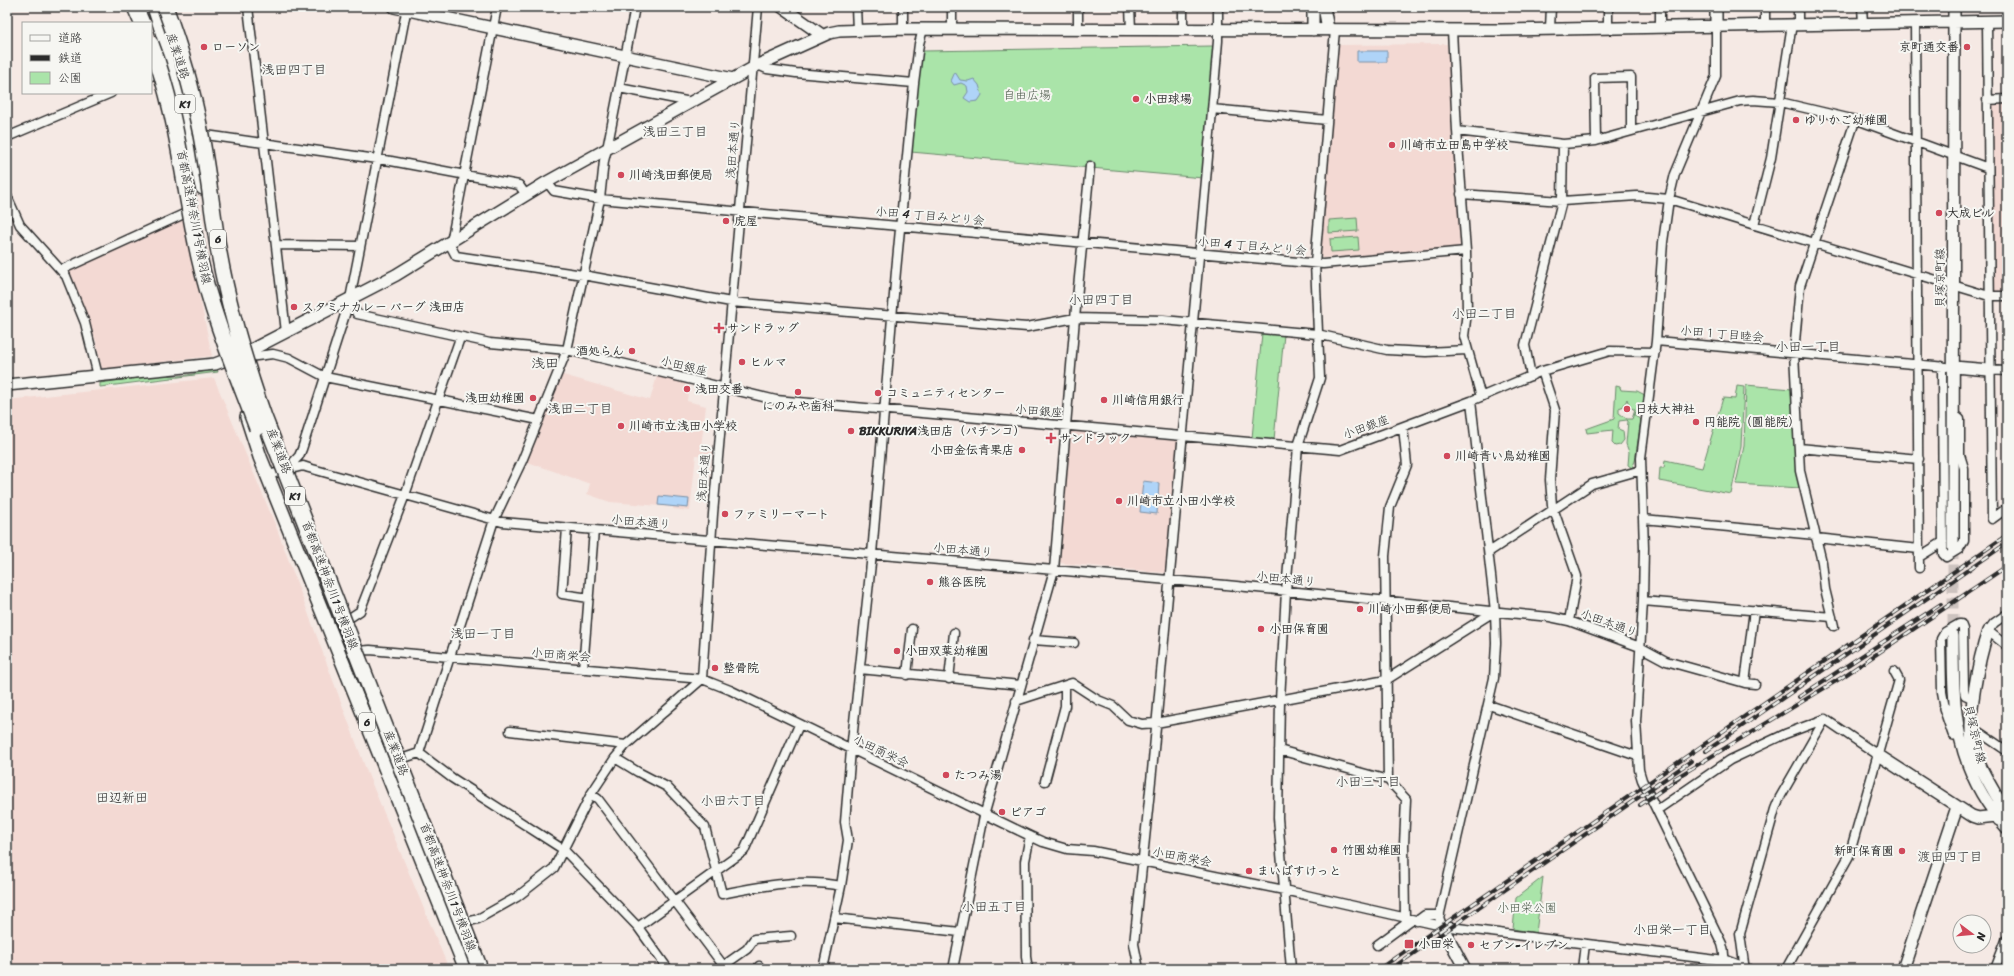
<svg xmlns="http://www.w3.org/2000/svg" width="2014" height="976" font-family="Sriracha,'Klee One',sans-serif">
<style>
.built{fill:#f3d9d3}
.green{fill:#aae4a9;stroke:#6a886a;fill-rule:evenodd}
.water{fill:#afd4f8;stroke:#7a90a6}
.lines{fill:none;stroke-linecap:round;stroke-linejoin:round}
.secondary-tunnel{stroke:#cdc3bf;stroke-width:11;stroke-dasharray:11 5.5;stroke-linecap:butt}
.street-casing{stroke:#2b2b2b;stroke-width:11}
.secondary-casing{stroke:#2b2b2b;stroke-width:14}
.primary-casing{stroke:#2b2b2b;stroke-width:16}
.highway-casing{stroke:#2b2b2b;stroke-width:18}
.street{stroke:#f6f6f2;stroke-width:8}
.secondary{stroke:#f6f6f2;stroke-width:11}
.primary{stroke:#f6f6f2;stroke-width:13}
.highway{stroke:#f6f6f2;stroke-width:15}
.rail-casing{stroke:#2b2b2b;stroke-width:4}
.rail{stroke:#f6f6f2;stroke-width:2.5;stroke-dasharray:8;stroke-linecap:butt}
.highway-bridge-casing{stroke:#2b2b2b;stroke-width:18;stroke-linecap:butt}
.highway-bridge{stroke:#f6f6f2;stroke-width:15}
.poi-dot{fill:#d1495b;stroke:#f6f6f2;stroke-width:1.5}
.labels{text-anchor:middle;stroke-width:4;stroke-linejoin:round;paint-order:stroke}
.shield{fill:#f6f6f2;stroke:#686867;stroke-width:1}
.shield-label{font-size:11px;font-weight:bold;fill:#2b2b2b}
.poi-label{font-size:12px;font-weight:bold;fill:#2b2b2b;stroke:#f6f6f2;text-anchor:start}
.street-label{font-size:12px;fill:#2b2b2b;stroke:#f6f6f2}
.park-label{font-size:12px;fill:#4b594a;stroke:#f6f6f2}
.neighbourhood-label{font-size:13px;fill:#2b2b2b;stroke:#f6f6f2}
.quarter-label{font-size:14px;fill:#2b2b2b;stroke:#f6f6f2}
</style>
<rect width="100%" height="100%" fill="#f5e9e4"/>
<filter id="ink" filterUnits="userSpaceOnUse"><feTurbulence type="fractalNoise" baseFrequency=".025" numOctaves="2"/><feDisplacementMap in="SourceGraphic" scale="8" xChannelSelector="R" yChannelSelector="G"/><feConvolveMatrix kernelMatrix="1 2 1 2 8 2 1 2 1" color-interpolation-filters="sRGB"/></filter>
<g filter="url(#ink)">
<path class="built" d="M1447 44 1463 245 1459 248 1321 258 1318 254 1338 45Z
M1995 103H2007V293H1996L1994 291 1992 106Z
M183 216 212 356 102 369 96 341 68 269Z
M560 374 650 400 657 376 689 384 687 401 706 406 701 447 714 449 713 456 696 455 690 511 673 509V507L610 502 587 494 590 484 525 461Z
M214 378 277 529 367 772 449 969H7V400Z
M1070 431 1178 441 1166 573 1061 563 1060 561Z"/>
<path class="green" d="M1212 46 1215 49 1203 178 911 152 921 53 924 51Z
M1357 218 1358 231 1329 233V220Z
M1358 237 1359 250 1331 252 1330 239Z
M1262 333 1284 334 1274 440 1252 438Z
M217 369 218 372 100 387V383L165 374C181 380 200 371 217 369Z
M1746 385 1792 389 1797 472 1800 488 1736 484 1744 446Z
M1616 386 1620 387 1621 390 1637 391 1645 395 1646 401 1643 412 1637 411 1635 413V416L1641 420 1635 461 1632 468 1628 465 1629 452 1626 444 1628 421 1627 420 1619 421 1618 429 1623 431 1624 440 1620 445 1615 446 1612 443 1613 430 1587 433 1586 429 1614 419ZM1627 399 1630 407 1635 410 1632 419H1627L1619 413V408L1624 406Z
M1737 386 1744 387 1741 446 1731 494 1659 481 1660 468H1664L1665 460 1702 468 1723 398 1735 399Z
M1543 877 1536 933 1513 929 1516 898Z"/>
<path class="water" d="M1357 51H1387V62H1357Z
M955 72 960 80 968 81 974 79 979 85 982 95 978 101 970 102 964 98 968 92 967 86 961 83 954 85 951 81Z
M1143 481 1159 483 1157 514 1140 512Z
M659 496 689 499 688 508 658 505Z"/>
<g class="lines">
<path class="secondary-tunnel" d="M1953 548V636"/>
<g class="street-casing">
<path id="street" d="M248 7 286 332
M856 7 857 30
M903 7V29
M952 7V29
M1078 7V29
M1130 7 1131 29
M1183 7V29
M1608 7V27
M1660 7V26
M1798 7V23
M1862 7 1863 23
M1987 21 1992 519
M1915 22 1919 568
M1765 24V7
M1716 25V76L1675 174 1669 199 1663 242 1656 341 1641 458 1644 548 1643 601 1636 721 1639 770 1642 780 1722 944C1725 954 1725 960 1721 969
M1550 28 1551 7
M1452 30 1457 131 1466 251 1467 312 1464 336 1481 397
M758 65 767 69 796 73 914 83
M151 76 159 73
M619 88 691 102
M1987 100 2007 99
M1212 109 1327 120
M1457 131 1563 144 1596 141 1740 101 1753 100 1780 102 1860 121 1988 168
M199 134 391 161 519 185 526 195
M7 137 111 93
M1596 141 1595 78 1631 77V131
M547 182 554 191 600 199 1286 261 1323 264 1466 251
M1461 194 1562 201 1637 196 1669 199 1989 296H2007
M7 196 20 225 66 276 85 323 98 376
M1754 225 1771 158 1792 24
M451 242 497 7
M449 243 456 256 583 275 731 302 1027 327 1075 318 1163 320 1317 334 1387 350 1426 352 1467 350
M276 245 360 246
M61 270 186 213
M350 299 357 314 490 343 567 350 776 400 1340 450 1471 401 1542 371 1610 351 1655 352
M1656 341 1946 367
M248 357 273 354 289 358 325 377 539 420
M1942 366 1943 554 1946 557 1959 549 1964 541V468L1960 455V419L1955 415
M1989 370 2007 371
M1542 371 1555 410 1550 480 1552 505 1577 576 1569 621
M1531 376 1525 345 1562 201 1563 144
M1799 448 1919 459
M287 469 299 456 302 449 350 299 407 7
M268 475 303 466 309 468 502 522 1226 585 1550 617 1569 621 1640 647 1666 661 1745 683 1755 684
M1643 519 1815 535
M1992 519 2007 508
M567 528 562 594 589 598
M1816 538 1919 549
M1489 552 1592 484 1641 470
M1919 557 1943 542
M1643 601 1832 617
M2007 614 1994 623 1988 631 2007 646
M345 621 360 611 405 495 460 338
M1834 626 1825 589 1822 562 1800 471 1794 353 1800 286 1855 121
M1033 640 1074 643
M357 651 370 650 702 679 730 690 1030 836 1043 842 1067 849 1093 851 1284 890 1442 926 1725 961
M583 669 594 530
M860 669 1020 685
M907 675 912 629
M949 679 954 633
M1745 683 1754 610
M1016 701 1072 683 1098 700 1113 706 1128 720 1142 724 1156 723 1386 680 1495 611
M1489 705 1637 756
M1945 708 1942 692 1941 639 1945 632 1959 624H1961L1963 629 1964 690 1965 695 1974 699
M1825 719 1878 755
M1971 729 1976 730 2007 751
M510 731 626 745
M1279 750 1388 780 1406 799 1404 845 1405 919
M419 753 452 778 564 850 638 927 668 969
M615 758 638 772 667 787 705 827 722 894C762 886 800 878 841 886
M389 763 419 753 494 520 522 461 567 350 600 199 604 161 607 149 635 7
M1388 780 1385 556 1390 507 1407 465 1403 427
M1045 781 1065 706V686
M591 794 598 799 726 969
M1657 810 1730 760 1785 734 1825 719
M834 918 960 932
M1417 921 1425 915H1440
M459 924 478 919 517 897 554 868 591 794 615 758 626 745 702 679 713 514 758 7
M1442 926 1439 917 1494 678 1496 643 1495 611 1471 401
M638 927 744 851 799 725
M1377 945 1411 920
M723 966 747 949 754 939 791 936
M759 966 761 969
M1743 967 1744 963 1740 934 1775 809 1779 799 1825 719
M823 969 841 886 848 840 845 822 851 750 872 554 896 271 914 83 919 44 923 29
M953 969 984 816 1054 570 1075 318 1090 166
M1028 969 1026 957 1025 861 1030 836
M1139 969 1134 944 1152 771 1206 180 1218 41V7
M1291 969 1278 818 1280 700 1286 591 1298 446 1320 378 1315 263 1335 30
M1582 969 1585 944
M1786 969 1849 856 1899 680 1894 671
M1995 969 2007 938"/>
</g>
<g class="secondary-casing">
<path id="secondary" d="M394 7 733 79
M782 7 822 35
M1324 7 1328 29
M1716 25V7
M1313 30V7
M1954 367 1989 370
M7 385 215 364 247 352 396 275 547 182 758 65 829 33 839 31 903 29 1501 30 2007 21
M1953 548 1954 7
M1988 631C1979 658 1966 720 1973 746 1979 769 1993 789 2004 809L2005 813 1999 820
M1953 636C1953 710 1954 769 2007 828
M1945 708 1954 734
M1878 755 1972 816 1978 818 1996 816
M1442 926 1465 969
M1725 961 1746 969
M1903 969 1957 807
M2006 969 2007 968"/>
</g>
<g class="primary-casing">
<path id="primary" d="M247 417 260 457 466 969"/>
</g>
<g class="highway-casing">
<path id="highway" d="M155 7 179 81 203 187"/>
</g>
<use href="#street" class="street"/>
<use href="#secondary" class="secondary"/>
<use href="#primary" class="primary"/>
<use href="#highway" class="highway"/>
<g class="rail-casing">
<path id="rail" d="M1799 697 1941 604
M1706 751 2007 543
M1674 779 1841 678 2007 566
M1640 805 1679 778
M1379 969 2007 535
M1391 969 1691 761"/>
</g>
<use href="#rail" class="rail"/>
<g class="highway-bridge-casing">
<path id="highway-bridge" d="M135 7 142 23
M165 7C180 47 192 87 200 130 208 170 212 212 219 253 229 309 245 363 264 417L480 969
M151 44C178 113 183 186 199 257 212 315 236 372 257 428"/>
</g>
<use href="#highway-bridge" class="highway-bridge"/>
</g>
</g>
<g class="poi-dot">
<circle cx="204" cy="47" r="4"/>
<circle cx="1967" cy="47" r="4"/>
<circle cx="1136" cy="99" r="4"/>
<circle cx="1796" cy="120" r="4"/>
<circle cx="1392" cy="145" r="4"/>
<circle cx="621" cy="175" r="4"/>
<circle cx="1939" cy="213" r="4"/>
<circle cx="726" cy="221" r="4"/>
<circle cx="294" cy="307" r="4"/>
<path d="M717 322h4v4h4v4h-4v4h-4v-4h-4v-4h4z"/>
<circle cx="632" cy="351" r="4"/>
<circle cx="742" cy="362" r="4"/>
<circle cx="687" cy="389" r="4"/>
<circle cx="798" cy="392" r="4"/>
<circle cx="878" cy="393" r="4"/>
<circle cx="533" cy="398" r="4"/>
<circle cx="1104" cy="400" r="4"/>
<circle cx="1627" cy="409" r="4"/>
<circle cx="1696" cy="422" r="4"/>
<circle cx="621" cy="426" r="4"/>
<circle cx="851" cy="431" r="4"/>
<path d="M1049 432h4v4h4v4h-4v4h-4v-4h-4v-4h4z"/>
<circle cx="1022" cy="450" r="4"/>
<circle cx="1447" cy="456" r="4"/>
<circle cx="1119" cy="501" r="4"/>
<circle cx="725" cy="514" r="4"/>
<circle cx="930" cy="582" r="4"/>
<circle cx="1360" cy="609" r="4"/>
<circle cx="1261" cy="629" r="4"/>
<circle cx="897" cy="651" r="4"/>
<circle cx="715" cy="668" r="4"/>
<circle cx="946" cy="775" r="4"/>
<circle cx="1002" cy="812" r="4"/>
<circle cx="1334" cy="850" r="4"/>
<circle cx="1902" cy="851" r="4"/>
<circle cx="1249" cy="871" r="4"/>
<rect x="1404" y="939" width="10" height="10" rx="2"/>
<circle cx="1471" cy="945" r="4"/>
</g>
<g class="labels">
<g class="shield">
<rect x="175" y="95" width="20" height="18" rx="3"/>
<rect x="210" y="230" width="16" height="18" rx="3"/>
<rect x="285" y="487" width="20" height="18" rx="3"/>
<rect x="359" y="713" width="16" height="18" rx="3"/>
</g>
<g class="shield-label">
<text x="185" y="108">K1</text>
<text x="218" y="243">6</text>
<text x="295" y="500">K1</text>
<text x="367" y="726">6</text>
</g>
<g class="poi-label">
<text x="212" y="51">ローソン</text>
<text x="1959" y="51" text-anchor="end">京町通交番</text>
<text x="1144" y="103">小田球場</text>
<text x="1804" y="124">ゆりかご幼稚園</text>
<text x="1400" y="149">川崎市立田島中学校</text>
<text x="629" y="179">川崎浅田郵便局</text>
<text x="1947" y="217">大成ビル</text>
<text x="734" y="225">虎屋</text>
<text x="302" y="311">スタミナカレー バーグ 浅田店</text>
<text x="727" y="332">サンドラッグ</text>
<text x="624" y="355" text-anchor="end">酒処らん</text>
<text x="750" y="366">ヒルマ</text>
<text x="695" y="393">浅田交番</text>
<text x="886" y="397">コミュニティセンター</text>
<text x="525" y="402" text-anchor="end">浅田幼稚園</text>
<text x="1112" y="404">川崎信用銀行</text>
<text x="798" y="410" text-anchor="middle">にのみや歯科</text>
<text x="1635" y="413">日枝大神社</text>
<text x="1704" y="426">円能院（圓能院）</text>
<text x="629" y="430">川崎市立浅田小学校</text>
<text x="859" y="435">BIKKURIYA浅田店（パチンコ）</text>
<text x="1059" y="442">サンドラック</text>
<text x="1014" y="454" text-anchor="end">小田金伝青果店</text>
<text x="1455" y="460">川崎青い鳥幼稚園</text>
<text x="1127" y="505">川崎市立小田小学校</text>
<text x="733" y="518">ファミリーマート</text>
<text x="938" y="586">熊谷医院</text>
<text x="1368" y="613">川崎小田郵便局</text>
<text x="1269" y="633">小田保育園</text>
<text x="905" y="655">小田双葉幼稚園</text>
<text x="723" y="672">整骨院</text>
<text x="954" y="779">たつみ湯</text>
<text x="1010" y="816">ピアゴ</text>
<text x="1342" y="854">竹園幼稚園</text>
<text x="1894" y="855" text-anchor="end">新町保育園</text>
<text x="1257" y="875">まいばすけっと</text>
<text x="1418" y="948">小田栄</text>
<text x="1479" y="949">セブン-イレブン</text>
</g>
<g class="street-label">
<text transform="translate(178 56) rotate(71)" y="4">産業道路</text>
<text transform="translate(733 149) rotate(-85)" y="4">浅田本通り</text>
<text transform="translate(930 216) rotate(5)" y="4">小田 4 丁目みどり会</text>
<text transform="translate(194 217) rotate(79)" y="4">首都高速神奈川1号横羽線</text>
<text transform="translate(1252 246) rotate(5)" y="4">小田 4 丁目みどり会</text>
<text transform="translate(1940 278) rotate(-90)" y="4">貝塚京町線</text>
<text transform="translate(1722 334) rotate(5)" y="4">小田１丁目睦会</text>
<text transform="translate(684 366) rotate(14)" y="4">小田銀座</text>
<text transform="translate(1039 411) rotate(5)" y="4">小田銀座</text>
<text transform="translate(1366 427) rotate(-20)" y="4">小田銀座</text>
<text transform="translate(279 451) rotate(69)" y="4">産業道路</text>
<text transform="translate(704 472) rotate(-85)" y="4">浅田本通り</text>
<text transform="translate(641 522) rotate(5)" y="4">小田本通り</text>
<text transform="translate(963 550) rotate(5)" y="4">小田本通り</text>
<text transform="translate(1286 579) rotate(6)" y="4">小田本通り</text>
<text transform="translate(330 585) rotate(69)" y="4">首都高速神奈川1号横羽線</text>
<text transform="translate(1609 623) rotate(20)" y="4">小田本通り</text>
<text transform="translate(561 655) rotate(5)" y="4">小田商栄会</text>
<text transform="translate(1975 734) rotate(77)" y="4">貝塚京町線</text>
<text transform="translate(881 751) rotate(26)" y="4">小田商栄会</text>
<text transform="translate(396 753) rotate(69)" y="4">産業道路</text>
<text transform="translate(1182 857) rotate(11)" y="4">小田商栄会</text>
<text transform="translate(448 887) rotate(69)" y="4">首都高速神奈川1号横羽線</text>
</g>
<g class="park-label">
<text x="1027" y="99">自由広場</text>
<text x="1527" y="912">小田栄公園</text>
</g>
<g class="neighbourhood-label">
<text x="294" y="74">浅田四丁目</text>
<text x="675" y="136">浅田三丁目</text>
<text x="1101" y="304">小田四丁目</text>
<text x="1484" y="318">小田二丁目</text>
<text x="1808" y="351">小田一丁目</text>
<text x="580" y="413">浅田二丁目</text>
<text x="483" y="638">浅田一丁目</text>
<text x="1368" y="786">小田三丁目</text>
<text x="122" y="802">田辺新田</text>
<text x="733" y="805">小田六丁目</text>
<text x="1950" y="861">渡田四丁目</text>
<text x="994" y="911">小田五丁目</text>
<text x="1672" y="934">小田栄一丁目</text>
</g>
<g class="quarter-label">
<text x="545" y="368">浅田</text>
</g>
</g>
<rect width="2014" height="976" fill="none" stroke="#f6f6f2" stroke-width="24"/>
<rect x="12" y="12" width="1990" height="952" fill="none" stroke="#2b2b2b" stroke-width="1.5" filter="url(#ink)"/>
<rect x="22" y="22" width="130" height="72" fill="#f6f6f2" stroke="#a5a5a2"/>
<rect x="30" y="35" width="20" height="6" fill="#f6f6f2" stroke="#a5a5a2"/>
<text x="58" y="42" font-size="12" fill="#2b2b2b">道路</text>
<rect x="30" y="55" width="20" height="6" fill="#2b2b2b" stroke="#a5a5a2"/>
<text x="58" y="62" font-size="12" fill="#2b2b2b">鉄道</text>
<rect x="30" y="72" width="20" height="12" fill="#aae4a9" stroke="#a5a5a2"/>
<text x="58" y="82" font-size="12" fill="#2b2b2b">公園</text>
<g transform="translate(1972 934) rotate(106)"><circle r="19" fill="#f6f6f2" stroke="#a5a5a2"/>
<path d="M0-3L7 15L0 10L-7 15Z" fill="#d1495b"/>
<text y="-6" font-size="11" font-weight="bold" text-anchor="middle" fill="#2b2b2b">N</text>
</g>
</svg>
